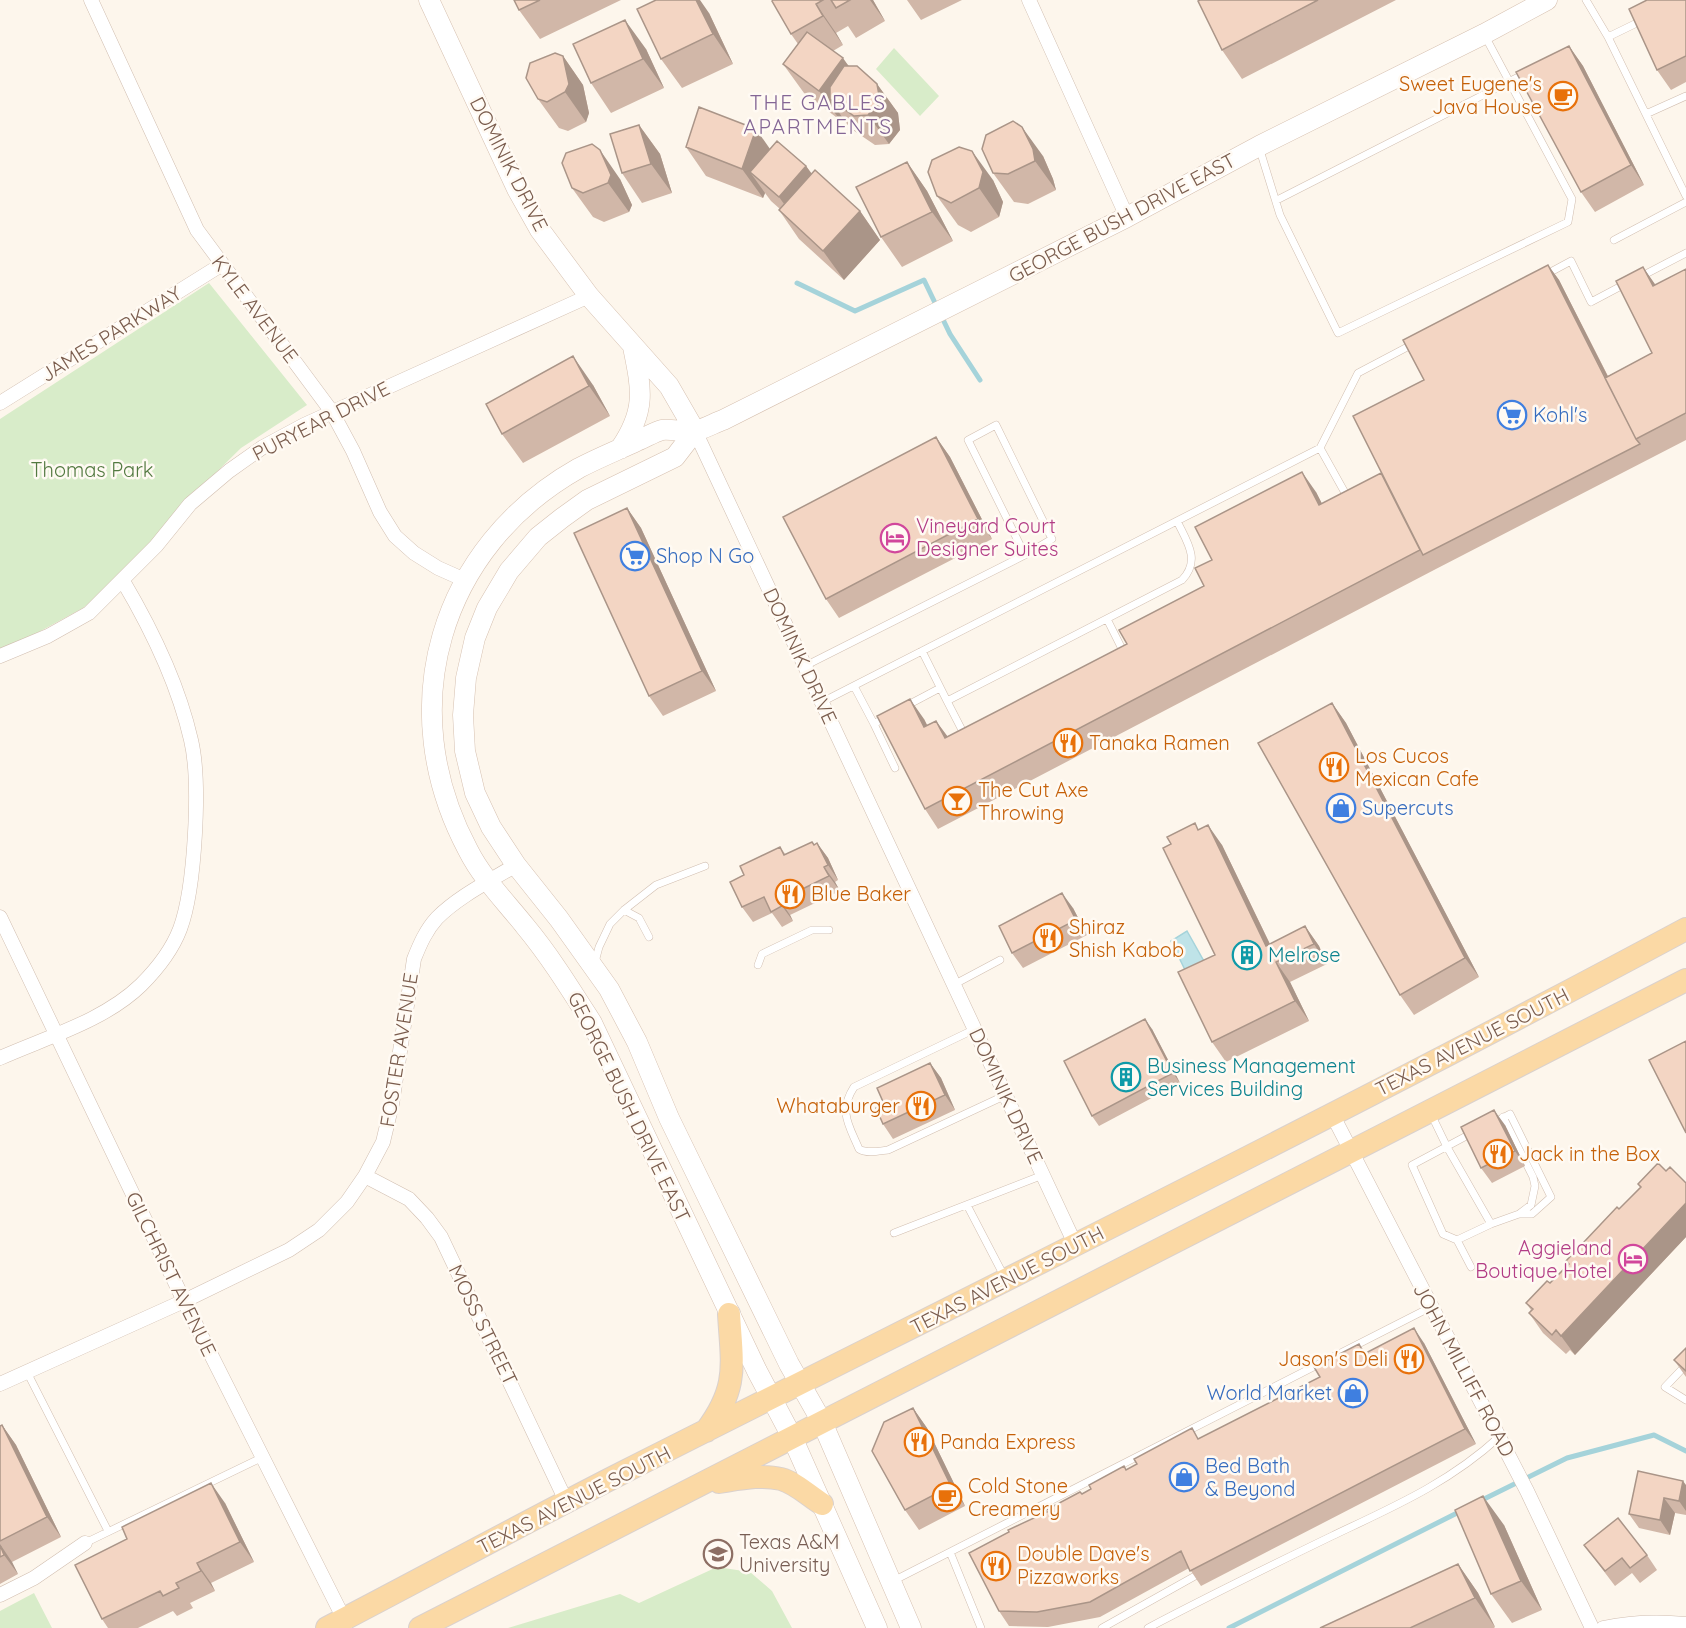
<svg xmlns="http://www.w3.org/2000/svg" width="1686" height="1628" font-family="Quicksand,sans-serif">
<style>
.green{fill:#d8ecc9}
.water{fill:#bfe3e8;stroke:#a5d3da;stroke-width:1.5}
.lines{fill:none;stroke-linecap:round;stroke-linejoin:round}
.stream{stroke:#a5d3da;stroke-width:5}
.lane-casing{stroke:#d1beb0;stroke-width:8}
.street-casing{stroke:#d1beb0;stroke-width:15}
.secondary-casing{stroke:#d6c0b0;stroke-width:21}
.primary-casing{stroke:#dad1cd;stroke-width:24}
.lane{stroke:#fff;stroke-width:7}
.street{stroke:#fff;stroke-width:14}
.secondary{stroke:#fff;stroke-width:20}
.primary{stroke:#fbd9a5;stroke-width:22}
.wall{fill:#d1b7a8}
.shaded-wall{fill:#aa9588}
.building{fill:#f3d5c3;stroke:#aa9588;stroke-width:1.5}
.labels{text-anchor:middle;stroke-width:5;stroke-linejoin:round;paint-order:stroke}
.food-label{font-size:20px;fill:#c56008;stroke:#fffaf3;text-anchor:start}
.street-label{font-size:20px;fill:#7a5c4d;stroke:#fffaf3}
.shop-label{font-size:20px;fill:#366cbe;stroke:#fffaf3;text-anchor:start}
.park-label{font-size:20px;fill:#537a41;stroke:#fffaf3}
.hotel-label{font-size:20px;fill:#b23c85;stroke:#fffaf3;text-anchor:start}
.culture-label{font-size:20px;fill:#0d838f;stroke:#fffaf3;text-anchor:start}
.education-label{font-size:20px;fill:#785e54;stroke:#fffaf3;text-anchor:start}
.neighbourhood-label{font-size:21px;letter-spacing:1.5px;fill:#846695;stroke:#fffaf3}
</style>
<rect width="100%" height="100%" fill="#fdf6ec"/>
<path class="green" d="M894 48 939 96 920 116 876 69Z
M209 283 307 405 241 448 179 509 128 571 83 608 0 653V419Z
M717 1567 750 1572 772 1591 792 1628H508L620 1594 639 1603Z
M34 1593 52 1628H0V1611Z"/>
<path class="water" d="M1187 931 1205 963 1187 974 1171 941Z"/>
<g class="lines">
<path class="stream" d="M797 283 855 311 924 280 950 334 980 380
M1480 1501 1567 1458 1654 1435 1686 1451
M1229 1628 1461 1511"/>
<g class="lane-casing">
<path id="lane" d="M1586 0 1608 37
M1643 20 1608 37 1686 196
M1646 114 1686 96
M1259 147 1280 215 1338 333 1568 222 1572 199 1485 36
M1277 200 1526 73
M1614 240 1686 202
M1545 275 1571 261 1591 302 1625 284
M1640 277 1686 253
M1320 448 1349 500
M1107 619 1125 655
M922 651 947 701 1182 580C1201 560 1187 542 1177 521
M805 666 1025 555 1052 539 996 425 968 440 1025 555
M854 686 874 724 885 717
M947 701 965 736
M822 702 1320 448 1358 373 1413 344
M906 706 940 688
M874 724 895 768
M624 910 639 918 649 937
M595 962 599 947 610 924 624 910 656 885 705 866
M758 965 762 954 812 930H829
M955 984 1000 960
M975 1029 854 1087C838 1112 849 1125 859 1149 867 1154 879 1151 888 1150L1006 1095
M1431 1114 1447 1147 1491 1224 1457 1240 1443 1234 1412 1165 1472 1133
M1503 1117 1533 1177 1535 1186 1531 1205 1519 1214
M967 1205 1004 1276
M1491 1224 1519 1214H1532L1551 1197 1510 1114 1493 1123
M894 1233 1043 1175
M1457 1240 1471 1267
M1686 1365 1665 1387 1686 1400
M27 1372 108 1531
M85 1543 263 1457
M950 1552 981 1628
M893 1581 1431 1307
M1102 1628 1195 1576 1199 1572
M1148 1628C1209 1596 1270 1566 1332 1536 1393 1507 1449 1483 1499 1437"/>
</g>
<g class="street-casing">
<path id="street" d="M91 0 197 230 332 412 353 451 380 512 395 536 414 553 438 568 465 580
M1029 0 1127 217
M0 403 221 265
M695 431 1076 1246
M0 656 48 636 89 613 156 546 190 504 229 471 263 447 304 425 589 296
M0 917 184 1301 346 1623
M0 1058C47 1037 104 1021 141 985 157 969 172 950 180 929 195 889 201 782 191 740 178 683 152 630 123 581
M1332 1114 1527 1491 1592 1628
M365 1176 409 1199 427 1218 441 1237 567 1503
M0 1384 184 1301 289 1250 319 1230 347 1202 365 1176 383 1142 392 1104 414 959C420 944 426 930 437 918 459 896 490 881 516 865
M0 1595 34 1578 85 1543
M1603 1628C1631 1622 1658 1621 1686 1624"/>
</g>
<g class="secondary-casing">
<path id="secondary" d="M429 0 517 189 540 230 589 296 669 386 695 431
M695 431 675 457 587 500 562 518 538 537 509 571 487 608 475 638 466 678 463 715 465 751 475 793 491 827 516 865 559 919 609 989 637 1042 669 1118 789 1364 822 1422 911 1628
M620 449C646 411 642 391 633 347
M877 1628 792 1437 757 1371 592 1023C571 990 550 956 525 926 505 901 482 878 468 850 392 708 439 547 579 468 598 458 618 450 637 441 645 438 654 432 662 430 672 429 683 432 693 431 703 430 714 423 723 420L1127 217 1259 146 1484 34 1547 0"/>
</g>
<g class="primary-casing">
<path id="primary" d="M706 1431C739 1387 732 1365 729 1314
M719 1482C739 1479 762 1474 781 1479 796 1483 809 1496 822 1504
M327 1628C425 1577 522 1524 620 1474 976 1294 1334 1118 1686 929
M420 1628 1686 980"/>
</g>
<use href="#lane" class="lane"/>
<use href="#street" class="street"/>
<use href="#secondary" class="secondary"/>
<use href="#primary" class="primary"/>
</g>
<path class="wall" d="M514 0H621L540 39 519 10Z
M773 0H873L885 21 856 38 848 26 836 33 843 45 833 51 849 66 877 84 898 113 900 130 889 144 875 145 850 128 842 117 840 120 804 93 783 64 798 44 791 34Z
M907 0H962L921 20Z
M1200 0H1396L1242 79 1222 50Z
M1686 0V82L1671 90 1657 70Z
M709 13 733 64 682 88 661 59Z
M1569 46 1583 66 1644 185 1595 212 1581 192Z
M646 49 664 88 611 113 591 83Z
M563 56 583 85 589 113 586 122 568 131 559 128 538 99Z
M639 125 660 154 672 193 642 203 622 173Z
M686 147 770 149 806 166 812 174 860 211 880 240 844 280 799 239 779 210 780 209 771 201 765 193 763 198 706 176Z
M1043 156 1053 179 1056 190 1028 204 1014 202 993 173Z
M907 162 927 191 953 241 902 267 881 237Z
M620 179 632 205 629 212 604 222 593 217 572 188Z
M993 180 1003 202 999 217 971 232 958 225 937 196Z
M1548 265 1559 280 1608 376 1652 353 1643 267 1655 285 1686 269V440L1434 570 938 829 925 809 924 719 927 725 936 721 948 737 1127 644 1204 586 1212 560 1316 492 1322 504 1381 473 1424 380Z
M593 385 610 416 523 463 502 434 486 404Z
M936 437 950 457 992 539 839 618 826 599Z
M627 508 641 528 716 691 663 716 649 696Z
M1332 703 1346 723 1479 977 1414 1015 1400 995Z
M1199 829 1222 845 1270 944 1305 926 1319 946 1327 964 1290 982 1309 1021 1226 1062 1212 1042 1215 955Z
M812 842 814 845 817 843 828 858 838 880 835 882 840 891 790 915 793 921 782 927 772 913 753 922 742 907 744 875 780 847 786 855Z
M1073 908 1087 935 1023 968 1012 953Z
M1152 1029 1180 1083 1099 1126 1092 1116Z
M930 1063 941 1078 955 1110 893 1139 883 1124 884 1104Z
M1505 1125 1525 1166 1492 1183 1481 1168Z
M1666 1171 1686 1183V1237L1575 1355 1570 1350 1566 1354 1543 1333 1529 1313 1531 1310 1526 1303 1550 1283 1568 1264 1566 1261 1619 1209 1640 1187 1638 1184Z
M1424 1343 1476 1444 1201 1586 1189 1568 1100 1617 1048 1627 1009 1626 999 1611 1047 1512 1091 1489 1124 1466 1127 1470 1200 1438 1320 1377 1359 1344 1366 1353Z
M1686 1348V1377L1674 1360Z
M913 1408 927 1428 965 1506 919 1530 905 1510Z
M2 1425 16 1445 61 1537 12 1562 18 1574 0 1584V1426Z
M1686 1485V1515L1675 1513 1670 1535 1639 1528 1629 1514Z
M225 1503 254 1562 211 1583 215 1591 190 1603 193 1608 177 1616 173 1611 138 1628H108L102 1619 127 1539Z
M1504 1525 1542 1610 1512 1623 1491 1594Z
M1584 1545 1647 1555 1657 1570 1640 1583 1632 1573 1615 1586Z
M1458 1564 1478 1593 1495 1627 1494 1628H1320Z"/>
<path class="shaded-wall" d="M696 0H700L709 13 733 64 713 34Z
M870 0H873L885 21Z
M816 4 836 33 843 45 823 16Z
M625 20 646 49 664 88 643 59Z
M1569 46 1583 66 1644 185 1631 165Z
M563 56 583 85 589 113 586 122 565 92Z
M843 58 864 88 830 99 842 117 840 120 819 91Z
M877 84 898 113 900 130 889 144 868 115Z
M639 125 660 154 672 193 651 164Z
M1022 127 1043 156 1053 179 1056 190 1035 161Z
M756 129 777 159 750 172 765 193 763 198 742 169Z
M600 150 620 179 632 205 629 212 608 183Z
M972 151 993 180 1003 202 999 217 979 188Z
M907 162 927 191 953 241 932 212Z
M806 166 827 195 800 226 779 197Z
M860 211 880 240 844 280 823 251Z
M1548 265 1559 280 1639 438 1637 439Z
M1643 267 1657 287 1653 286Z
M573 356 593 385 610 416 589 386Z
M936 437 950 457 992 539 978 519Z
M1302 472 1316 492 1333 525 1319 505Z
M627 508 641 528 716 691 702 671Z
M910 699 924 719 938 747 924 727Z
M1332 703 1346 723 1479 977 1465 958Z
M936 721 950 740 945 738Z
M1208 825 1222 845 1278 961 1266 946Z
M817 843 828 858 838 880 828 865Z
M824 867 835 882 840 891 829 876Z
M1062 893 1073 908 1087 935 1076 920Z
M780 900 790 915 793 921 782 906Z
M1305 926 1319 946 1327 964 1314 944Z
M1276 962 1290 982 1309 1021 1295 1001Z
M1145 1019 1152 1029 1180 1083 1173 1073Z
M930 1063 941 1078 955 1110 945 1095Z
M1494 1110 1505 1125 1525 1166 1515 1151Z
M1686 1203V1237L1575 1355 1561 1336Z
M1414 1328 1424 1343 1476 1444 1465 1429Z
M913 1408 927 1428 965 1506 951 1486Z
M2 1425 16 1445 61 1537 47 1517Z
M1683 1481 1686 1485V1511L1679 1501Z
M211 1483 225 1503 254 1562 240 1542Z
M1483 1496 1504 1525 1542 1610 1521 1581Z
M1664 1498 1675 1513 1670 1535 1660 1520Z
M0 1544 12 1562 18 1574 4 1555Z
M197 1563 211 1583 215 1591 201 1571Z
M1458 1564 1478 1593 1495 1627 1475 1598Z"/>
<path class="building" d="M514 0H540L519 10Z
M656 0H696L713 34 661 59 637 9Z
M773 0H823L816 4 823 16 791 34 772 1Z
M831 0H850L836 8Z
M1200 0H1318L1222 50 1198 1Z
M1647 0H1686V56L1657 70 1629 9Z
M625 20 643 59 591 83 573 44Z
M807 32 843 58 819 91 783 64Z
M1569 46 1631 165 1581 192 1516 72Z
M555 53 563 56 569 84 565 92 547 102 538 99 526 78 530 63Z
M844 66H857L877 84 880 101 868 115 854 116 830 99V87Z
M699 107 756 129 742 169 686 147Z
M1013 121 1022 127 1033 149 1035 161 1008 174 993 173 982 149 986 135Z
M639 125 651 164 622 173 610 134Z
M777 141 806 166 779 197 750 172Z
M592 144 600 150 611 175 608 183 583 193 572 188 562 163 566 153Z
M959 147 972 151 983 172 979 188 951 203 937 196 928 172 932 160Z
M907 162 932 212 881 237 856 187Z
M815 170 860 211 823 251 779 210Z
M1548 265 1636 439 1640 444 1423 555 1353 416 1424 380 1403 340Z
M1643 267 1653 286 1686 269V413L1636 439 1605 378 1652 353 1616 281Z
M573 356 589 386 502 434 486 404Z
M936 437 978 519 826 599 783 517Z
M1302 472 1319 505 1381 473 1420 550 925 809 877 716 910 699 924 727 936 721 945 738 1127 644 1119 630 1204 586 1195 568 1212 560 1195 527Z
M627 508 702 671 649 696 574 533Z
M1332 703 1465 958 1400 995 1258 743Z
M1195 823 1198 830 1208 825 1266 946 1305 926 1314 944 1276 962 1295 1001 1212 1042 1178 972 1215 955 1163 848 1171 844 1167 837Z
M812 842 814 845 817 843 828 865 824 867 829 876 780 900 782 906 771 912 764 897 742 907 730 882 744 875 740 866 780 847 784 855Z
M1062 893 1076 920 1012 953 999 926Z
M1145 1019 1173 1073 1092 1116 1064 1061Z
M1686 1041V1133L1649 1060Z
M930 1063 945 1095 883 1124 876 1108 884 1104 877 1088Z
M1494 1110 1515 1151 1481 1168 1461 1127Z
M1658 1163 1666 1171 1670 1167 1686 1183V1203L1561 1336 1556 1330 1552 1335 1529 1313 1533 1309 1526 1303 1547 1281 1550 1283 1569 1264 1566 1261 1617 1207 1619 1209 1641 1187 1638 1184Z
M1414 1328 1465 1429 1190 1571 1181 1551 1090 1602 1037 1612 999 1611 969 1553 1009 1532 1008 1530 1047 1512 1046 1510 1080 1492 1082 1494 1091 1489 1089 1485 1124 1466 1126 1470 1137 1464 1134 1459 1192 1428 1198 1439 1320 1377 1314 1367 1359 1344 1364 1354Z
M1686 1348V1371L1674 1360Z
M913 1408 951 1486 905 1510 872 1451 884 1422Z
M2 1425 47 1517 0 1541V1426Z
M1638 1471 1683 1481 1679 1501 1664 1498 1660 1520 1629 1514Z
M211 1483 240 1542 197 1563 201 1571 176 1583 179 1588 163 1596 160 1591 102 1619 75 1565 127 1539 122 1527Z
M1483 1496 1521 1581 1491 1594 1455 1510Z
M1618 1518 1647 1555 1630 1568 1622 1558 1605 1571 1584 1545Z
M0 1545 4 1555 0 1557Z
M1458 1564 1475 1598 1410 1628H1320Z"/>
<defs>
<g id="cafe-ring" transform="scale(1.5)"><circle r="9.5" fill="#fffaf3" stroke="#e8710a" stroke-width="1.5"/><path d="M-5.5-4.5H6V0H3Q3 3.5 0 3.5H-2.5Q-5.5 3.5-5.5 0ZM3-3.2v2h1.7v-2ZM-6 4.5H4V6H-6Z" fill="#e8710a"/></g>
<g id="supermarket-ring" transform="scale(1.5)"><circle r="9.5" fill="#fffaf3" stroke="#3f7fe0" stroke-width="1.5"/><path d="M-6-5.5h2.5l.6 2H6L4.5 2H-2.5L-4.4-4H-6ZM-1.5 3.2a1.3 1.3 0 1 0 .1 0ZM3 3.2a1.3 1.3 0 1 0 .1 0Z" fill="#3f7fe0"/></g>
<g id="hotel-ring" transform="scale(1.5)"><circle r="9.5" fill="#fffaf3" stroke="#d1479c" stroke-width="1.5"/><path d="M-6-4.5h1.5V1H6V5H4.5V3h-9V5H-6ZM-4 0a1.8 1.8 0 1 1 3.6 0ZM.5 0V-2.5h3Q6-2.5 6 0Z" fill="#d1479c"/></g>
<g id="restaurant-ring" transform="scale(1.5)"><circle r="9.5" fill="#fffaf3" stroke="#e8710a" stroke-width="1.5"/><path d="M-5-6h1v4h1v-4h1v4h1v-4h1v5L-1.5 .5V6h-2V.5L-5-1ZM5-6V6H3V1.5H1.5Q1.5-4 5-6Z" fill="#e8710a"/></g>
<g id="bar-ring" transform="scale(1.5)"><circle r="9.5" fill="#fffaf3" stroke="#e8710a" stroke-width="1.5"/><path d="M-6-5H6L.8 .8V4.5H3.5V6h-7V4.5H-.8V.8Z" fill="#e8710a"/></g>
<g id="shop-ring" transform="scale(1.5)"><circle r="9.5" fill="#fffaf3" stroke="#3f7fe0" stroke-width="1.5"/><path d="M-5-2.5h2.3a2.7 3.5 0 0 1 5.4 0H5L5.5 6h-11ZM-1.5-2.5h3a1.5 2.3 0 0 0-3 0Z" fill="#3f7fe0"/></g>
<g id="building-ring" transform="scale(1.5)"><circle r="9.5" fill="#fffaf3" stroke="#0f9aa8" stroke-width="1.5"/><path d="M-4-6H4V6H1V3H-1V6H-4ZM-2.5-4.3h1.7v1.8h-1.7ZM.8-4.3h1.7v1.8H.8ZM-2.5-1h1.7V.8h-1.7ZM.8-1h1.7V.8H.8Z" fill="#0f9aa8"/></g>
<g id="university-ring" transform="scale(1.5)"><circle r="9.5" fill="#fffaf3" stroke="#8d6e63" stroke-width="1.5"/><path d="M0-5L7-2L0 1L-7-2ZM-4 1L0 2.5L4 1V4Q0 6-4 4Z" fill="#8d6e63"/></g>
</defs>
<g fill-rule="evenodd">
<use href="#cafe-ring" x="1563" y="96"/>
<use href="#supermarket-ring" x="1512" y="415"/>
<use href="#hotel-ring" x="895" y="538"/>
<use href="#supermarket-ring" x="635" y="556"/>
<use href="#restaurant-ring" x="1068" y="743"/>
<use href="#restaurant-ring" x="1334" y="767"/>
<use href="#bar-ring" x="957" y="801"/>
<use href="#shop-ring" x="1341" y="808"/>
<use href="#restaurant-ring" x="790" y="894"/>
<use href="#restaurant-ring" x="1048" y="938"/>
<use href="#building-ring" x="1247" y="955"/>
<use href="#building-ring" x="1126" y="1077"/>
<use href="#restaurant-ring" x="921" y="1106"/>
<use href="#restaurant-ring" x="1498" y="1154"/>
<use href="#hotel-ring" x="1633" y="1259"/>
<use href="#restaurant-ring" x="1409" y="1359"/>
<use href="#shop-ring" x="1353" y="1393"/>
<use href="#restaurant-ring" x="919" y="1442"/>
<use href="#shop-ring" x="1184" y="1477"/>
<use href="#cafe-ring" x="947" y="1497"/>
<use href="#university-ring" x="718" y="1554"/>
<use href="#restaurant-ring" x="996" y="1566"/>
</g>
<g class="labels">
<g class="food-label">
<text x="1542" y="91" text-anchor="end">Sweet Eugene's<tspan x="1542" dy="23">Java House</tspan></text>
<text x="1089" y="750">Tanaka Ramen</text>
<text x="1355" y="763">Los Cucos<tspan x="1355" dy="23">Mexican Cafe</tspan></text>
<text x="978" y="797">The Cut Axe<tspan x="978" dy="23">Throwing</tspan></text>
<text x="811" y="901">Blue Baker</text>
<text x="1069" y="934">Shiraz<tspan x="1069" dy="23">Shish Kabob</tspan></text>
<text x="900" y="1113" text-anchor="end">Whataburger</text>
<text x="1519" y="1161">Jack in the Box</text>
<text x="1388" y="1366" text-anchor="end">Jason's Deli</text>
<text x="940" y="1449">Panda Express</text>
<text x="968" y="1493">Cold Stone<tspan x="968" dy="23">Creamery</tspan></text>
<text x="1017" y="1561">Double Dave's<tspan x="1017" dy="23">Pizzaworks</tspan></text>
</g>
<g class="street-label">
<text transform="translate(509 164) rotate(63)" y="7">DOMINIK DRIVE</text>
<text transform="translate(1122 218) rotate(-28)" y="7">GEORGE BUSH DRIVE EAST</text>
<text transform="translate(255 309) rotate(53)" y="7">KYLE AVENUE</text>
<text transform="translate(111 334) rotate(-32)" y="7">JAMES PARKWAY</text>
<text transform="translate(321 421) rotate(-27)" y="7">PURYEAR DRIVE</text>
<text transform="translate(800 656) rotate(65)" y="7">DOMINIK DRIVE</text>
<text transform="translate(1472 1042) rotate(-27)" y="7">TEXAS AVENUE SOUTH</text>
<text transform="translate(399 1050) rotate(-81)" y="7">FOSTER AVENUE</text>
<text transform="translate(1006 1096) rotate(65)" y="7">DOMINIK DRIVE</text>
<text transform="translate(629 1107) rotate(64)" y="7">GEORGE BUSH DRIVE EAST</text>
<text transform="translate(171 1274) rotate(64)" y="7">GILCHRIST AVENUE</text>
<text transform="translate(1007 1280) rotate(-27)" y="7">TEXAS AVENUE SOUTH</text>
<text transform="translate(483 1325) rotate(64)" y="7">MOSS STREET</text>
<text transform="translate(1464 1370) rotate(62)" y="7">JOHN MILLIFF ROAD</text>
<text transform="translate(574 1500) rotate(-27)" y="7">TEXAS AVENUE SOUTH</text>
</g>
<g class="shop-label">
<text x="1533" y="422">Kohl's</text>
<text x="656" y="563">Shop N Go</text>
<text x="1362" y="815">Supercuts</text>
<text x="1332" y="1400" text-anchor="end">World Market</text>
<text x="1205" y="1473">Bed Bath<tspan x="1205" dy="23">&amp; Beyond</tspan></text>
</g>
<g class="park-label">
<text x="92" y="477">Thomas Park</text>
</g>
<g class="hotel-label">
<text x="916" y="533">Vineyard Court<tspan x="916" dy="23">Designer Suites</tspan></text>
<text x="1612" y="1255" text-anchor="end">Aggieland<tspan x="1612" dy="23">Boutique Hotel</tspan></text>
</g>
<g class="culture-label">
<text x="1268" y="962">Melrose</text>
<text x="1147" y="1073">Business Management<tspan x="1147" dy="23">Services Building</tspan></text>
</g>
<g class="education-label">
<text x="739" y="1549">Texas A&amp;M<tspan x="739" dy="23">University</tspan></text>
</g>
<g class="neighbourhood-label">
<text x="818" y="110">THE GABLES<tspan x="818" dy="24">APARTMENTS</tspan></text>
</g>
</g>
</svg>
